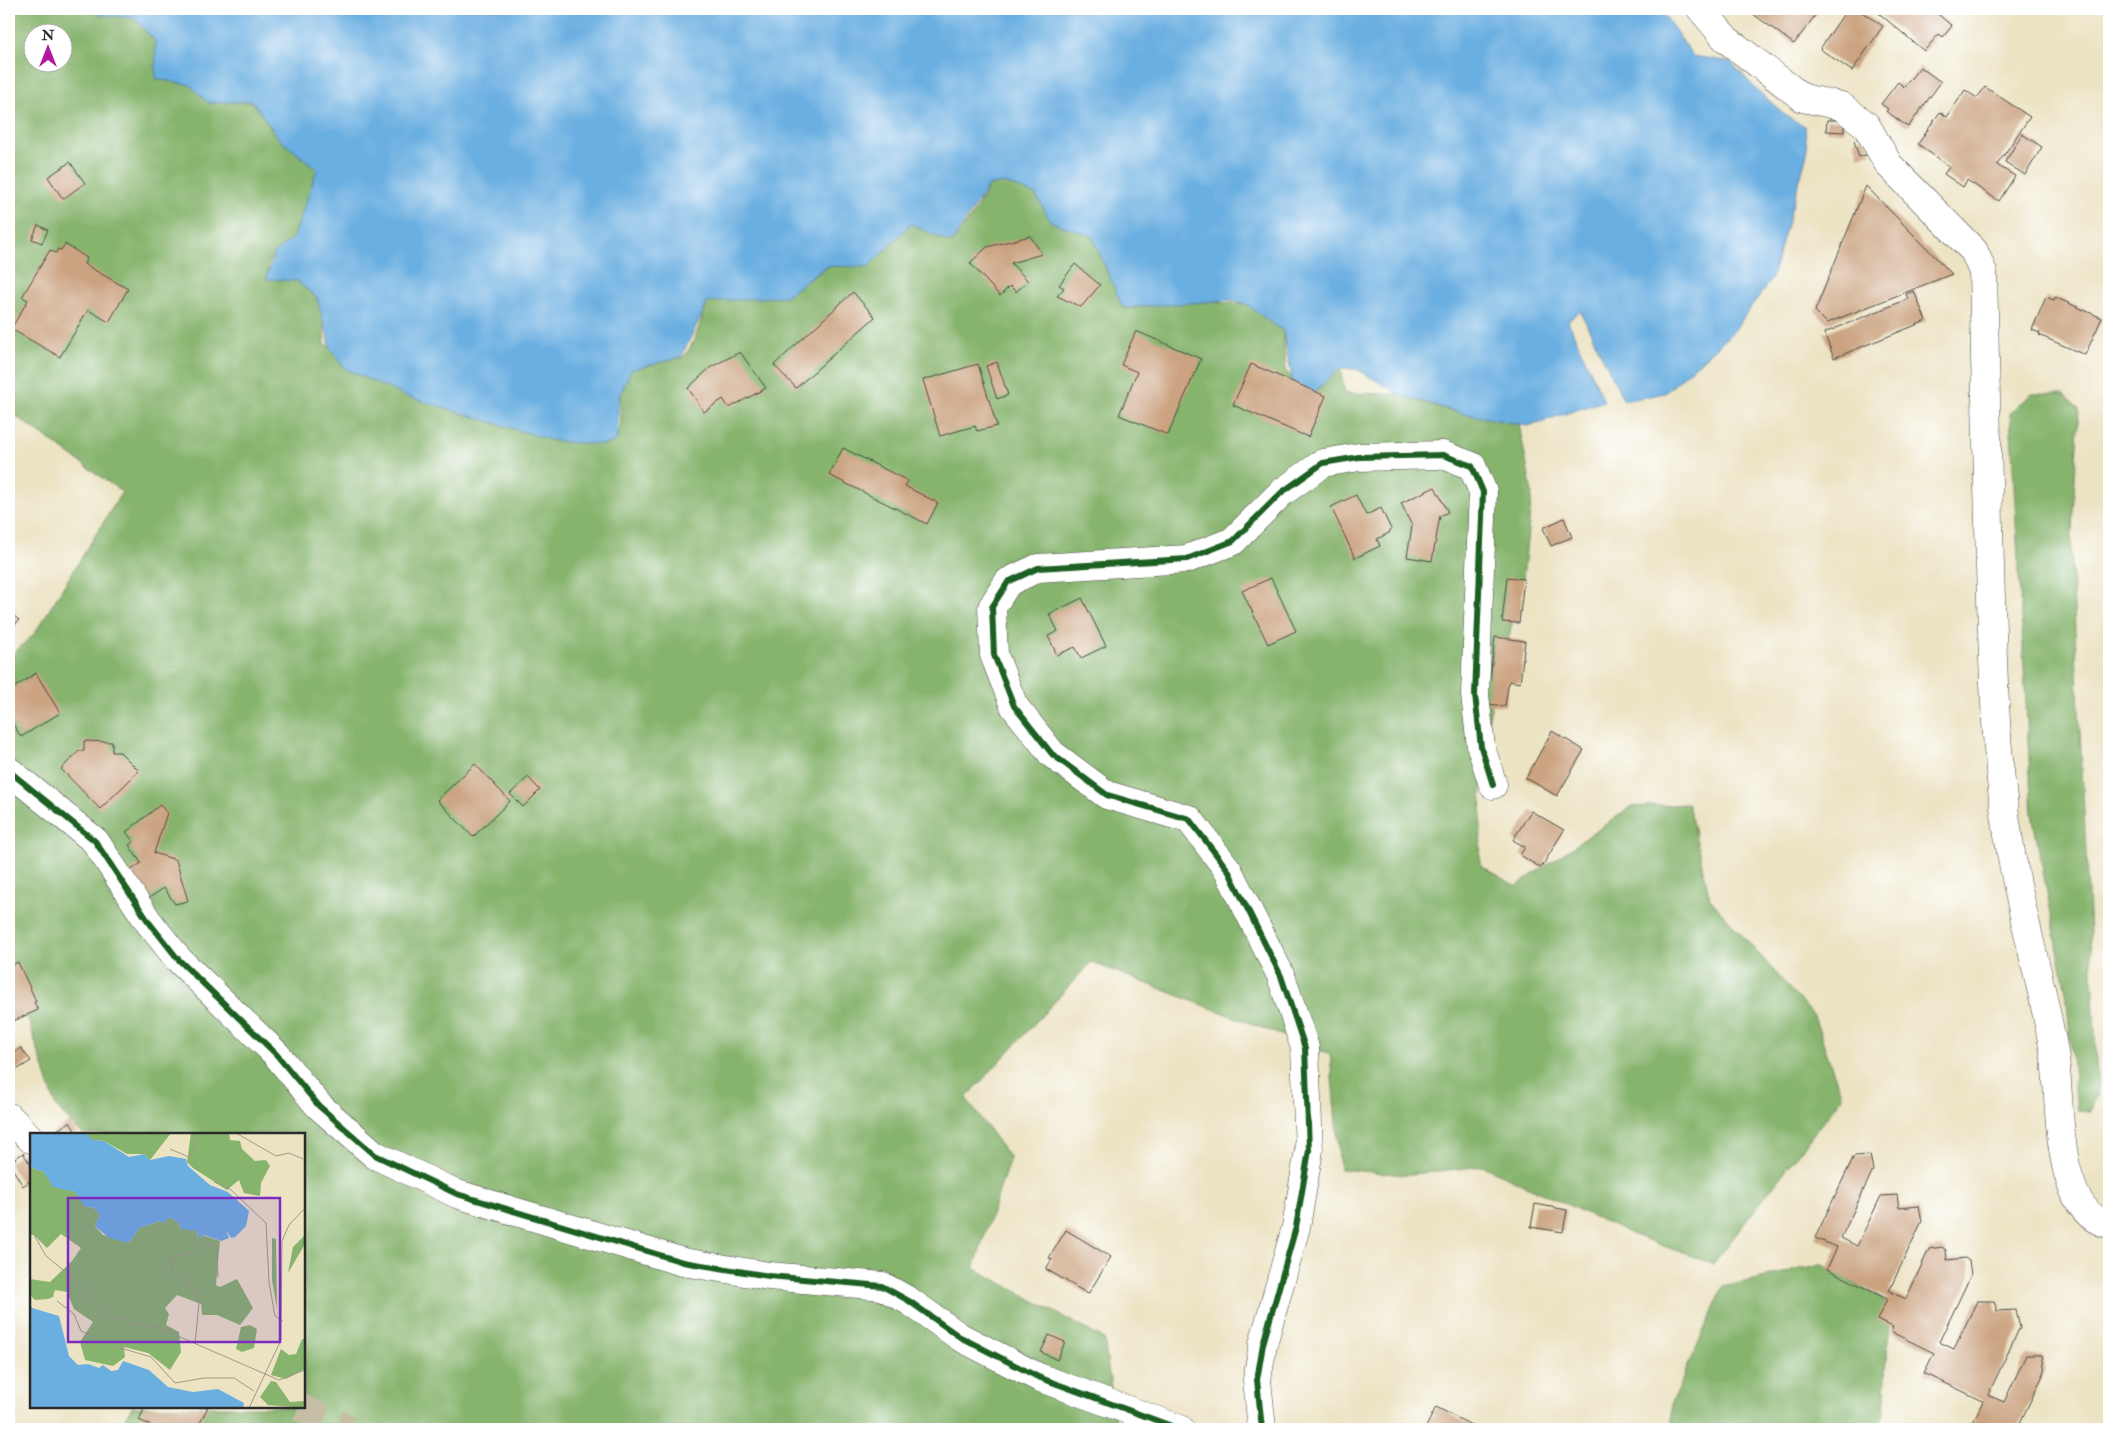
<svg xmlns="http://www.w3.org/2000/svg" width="2118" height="1438" font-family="'IM FELL Double Pica',serif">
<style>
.forest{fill:#86b46d;stroke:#58704c;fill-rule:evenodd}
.water{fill:#6bafe1;stroke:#4b6d86}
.building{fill:#cba380}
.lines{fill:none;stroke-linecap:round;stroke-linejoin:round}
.minor-tunnel{stroke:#c5bea5;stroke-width:28;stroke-dasharray:28 14;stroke-linecap:butt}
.minor-casing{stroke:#484742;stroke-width:29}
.minor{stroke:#fff;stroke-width:28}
.cycleway-casing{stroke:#fff;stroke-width:9}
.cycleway{stroke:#1b5e20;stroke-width:6}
.inset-road{fill:none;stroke:#9f9986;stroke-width:1}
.view{fill:#7b2cbf;fill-opacity:0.15;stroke:#7b2cbf;stroke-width:2.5}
.inset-edge{fill:none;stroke:#2b2b2b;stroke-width:2.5}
</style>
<rect width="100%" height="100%" fill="#fff"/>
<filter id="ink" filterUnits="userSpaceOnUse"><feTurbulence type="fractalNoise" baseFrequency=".02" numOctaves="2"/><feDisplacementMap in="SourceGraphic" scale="10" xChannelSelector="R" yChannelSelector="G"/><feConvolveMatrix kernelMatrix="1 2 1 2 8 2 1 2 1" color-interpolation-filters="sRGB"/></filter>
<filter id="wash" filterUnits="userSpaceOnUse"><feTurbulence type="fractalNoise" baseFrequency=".0096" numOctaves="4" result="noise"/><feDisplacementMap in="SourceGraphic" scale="20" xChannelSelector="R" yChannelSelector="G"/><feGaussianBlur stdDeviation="1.12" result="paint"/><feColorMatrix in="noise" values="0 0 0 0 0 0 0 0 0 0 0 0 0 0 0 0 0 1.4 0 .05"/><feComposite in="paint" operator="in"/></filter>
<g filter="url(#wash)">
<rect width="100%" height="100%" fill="#ece3c3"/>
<path class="forest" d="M9 9H99L134 17 209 103 252 101 280 140 318 169C313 182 301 230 293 238 279 253 266 254 267 278 275 279 291 277 298 281 323 293 323 320 325 344L331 348 554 440 606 444 617 439 621 421 620 396 631 369 655 359 682 358C697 343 699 321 708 302L747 292 786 296 828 266 911 223 926 226 952 243 974 212 989 186 1005 183 1037 195 1093 236 1123 308H1137L1159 280 1186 285 1215 302 1246 304 1283 331 1286 371 1292 377 1320 382 1340 367 1345 393 1400 394 1460 413 1519 424 1532 493 1523 579 1483 741 1480 865 1516 886 1631 807 1688 804 1710 899 1814 1016 1842 1097 1713 1264 1631 1234 1483 1166 1405 1175 1340 1169 1330 1054 1091 962 966 1098 1010 1158 974 1268 1104 1339 1117 1429H119L132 1407H304V1134H82L56 1107 22 1000 9 974V658L35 633 122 492 9 411ZM32 32H62V62H32Z
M2032 394H2063L2079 409 2071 549 2098 1094 2090 1111 2077 1110 2066 992 2032 814 2010 413Z
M1821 1264 1890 1304 1884 1413 1878 1429H1672V1402L1723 1287Z"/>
<path class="water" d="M98 9H1660L1693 56 1731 62 1755 88 1789 118 1805 126 1807 154 1772 278 1734 331 1665 393 1624 401 1580 311 1568 321 1604 401 1528 426 1460 413 1400 395 1357 369 1340 368 1307 399H1296L1283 331 1246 304 1231 300 1123 308 1092 236 1051 222 1036 195 1005 183 988 186 951 243 911 224 868 267 827 266 786 296 708 302 681 357 631 370 619 397 617 440 605 445 554 441 405 396 344 368 331 349 317 298 297 281 266 279 274 253 294 237 317 169 280 140 252 101 208 103 190 85 156 79 155 41 134 18 99 15Z"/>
<g id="blocks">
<path class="building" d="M1751 9H1820L1794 44 1749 11Z
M1847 9H1857L1883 26 1852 71 1820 49Z
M1877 9H1932L1952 26 1943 37 1939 34 1924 51 1875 10Z
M1920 67 1941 82 1908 127 1886 111 1888 109 1881 104 1898 82 1904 87Z
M1985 87 2030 117 1997 165 2015 176 1999 201 1967 180 1963 187 1944 174 1949 167 1918 144 1940 112 1947 117 1965 90 1977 98Z
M1827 120H1844V132L1826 131Z
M2022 134 2042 147 2025 175 2005 162Z
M1866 137 1872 153 1859 157 1854 141Z
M70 162 85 183 63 199 48 177Z
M1866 186 1952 274 1827 323 1815 311Z
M38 225 48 230 42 243 32 239Z
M1030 236 1042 254 1011 263 1028 281 1016 292 1010 286 1000 296 970 263 987 247Z
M65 244 87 258 84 264 128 289 109 322 88 310 60 357 11 329 28 300 22 297 50 250 56 253 58 249 61 250Z
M1075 264 1100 285 1081 307 1057 296 1064 288 1059 285Z
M1914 291 1926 321 1834 358 1824 333 1908 299 1906 294Z
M853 292 875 317 796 388 774 365Z
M2046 297 2054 300 2055 297 2102 318 2085 355 2039 335 2040 333 2032 330Z
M1136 331 1201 359 1168 435 1119 415 1137 372 1121 365Z
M740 352 766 388 729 408 723 399 704 412 688 388 711 367Z
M997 362 1008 395 997 399 986 366Z
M978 364 997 426 977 431 975 426 940 436 923 380Z
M1251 364 1326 396 1308 437 1233 405Z
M843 448 908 481 905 486 938 503 927 524 829 475Z
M1435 487 1448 512 1440 516 1432 561 1407 557 1412 526 1401 503Z
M1356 495 1366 515 1381 508 1391 529 1389 533 1377 539 1380 546 1355 558 1331 507Z
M1564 518 1572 537 1551 546 1543 528Z
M1507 577 1524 579 1519 623 1502 622Z
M1271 578 1296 631 1268 644 1242 591Z
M1082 598 1106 646 1081 658 1075 647 1057 655 1048 636 1058 631 1049 614Z
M9 612 19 620 9 632Z
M1495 637 1525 641 1520 683 1509 681 1505 706 1487 704Z
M36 673 60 713 21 737 9 718V691Z
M1552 731 1584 750 1557 796 1526 778Z
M84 741 112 742V752H120L139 771 100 809 61 769 79 751H84Z
M475 764 510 801 473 837 437 800Z
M528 777 540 790 523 807 510 794Z
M160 805 167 813 154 853 176 860 188 901 175 904 164 888 149 898 130 871 141 863 129 845 134 842 126 832Z
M1531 811 1564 830 1541 868 1520 855 1525 847 1513 840Z
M18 962 36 1001 34 1002 38 1010 11 1022 9 1017V967Z
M21 1048 31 1061 13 1072 9 1065V1056Z
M70 1122 77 1134H51Z
M23 1153 31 1165V1180L23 1186 9 1163Z
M1870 1155 1873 1170 1841 1238 1857 1246 1881 1196 1897 1195 1899 1208 1919 1206 1922 1221 1889 1291 1906 1299 1929 1249 1942 1247 1946 1250 1947 1260 1965 1258 1969 1261 1971 1275 1939 1342 1954 1349 1977 1301H1994L1997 1311 2016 1310 2020 1327 1988 1395 2004 1402 2026 1355H2042L2045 1371 2017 1429H1970L1983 1401 1924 1373 1934 1353 1891 1332 1893 1327 1877 1320 1887 1299 1827 1269 1837 1247 1815 1238 1854 1156Z
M1535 1204 1567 1210 1563 1232 1531 1227Z
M1066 1230 1111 1257 1088 1294 1046 1269 1052 1259 1049 1258Z
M1049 1335 1065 1342 1057 1360 1041 1352Z
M145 1407H208L197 1429H158L139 1420Z
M1436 1407 1479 1429H1425Z"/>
</g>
</g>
<g filter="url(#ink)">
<use href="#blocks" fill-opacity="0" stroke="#484742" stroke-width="1"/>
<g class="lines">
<path class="minor-tunnel" d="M299 1407 349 1429"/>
<g class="minor-casing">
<path id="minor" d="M1701 9 1726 39 1803 98 1841 106 1866 125 1889 165 1974 251 1983 272C1986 371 1988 469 1990 567 1993 658 1994 750 2009 841 2020 912 2042 981 2054 1052 2062 1096 2052 1213 2109 1224
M9 771 95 841 148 921 178 959 276 1054 319 1106 375 1155 457 1194 683 1262 769 1276 882 1286 909 1301 960 1337 1038 1377 1180 1429
M9 1117 31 1139
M1262 1429 1257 1380 1263 1344 1296 1227 1309 1150 1305 1048 1281 976 1228 870 1189 819 1107 795 1052 754 1014 706 994 655 992 607 1008 582 1038 568 1187 559 1233 541 1281 493 1323 463 1359 457 1443 455 1472 466 1483 492 1475 695 1481 747 1493 785"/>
</g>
<use href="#minor" class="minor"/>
<g class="cycleway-casing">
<path id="cycleway" d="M9 771 95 841 148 921 178 959 276 1054 319 1106 375 1155 457 1194 683 1262 769 1276 882 1286 909 1301 960 1337 1038 1377 1180 1429
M1262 1429 1257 1380 1263 1344 1296 1227 1309 1150 1305 1048 1281 976 1228 870 1189 819 1107 795 1052 754 1014 706 994 655 992 607 1008 582 1038 568 1187 559 1233 541 1281 493 1323 463 1359 457 1443 455 1472 466 1483 492 1475 695 1481 747 1493 785"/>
</g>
<use href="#cycleway" class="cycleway"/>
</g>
</g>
<g transform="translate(30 1133)">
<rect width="275" height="275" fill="#ece3c3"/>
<path d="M56 0H141L120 27 114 21H97L74 8 61 7ZM161 0H199L200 7 210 8 212 16 225 28 236 27 240 33 231 50 230 63 214 60 209 47 197 57 163 35 157 29ZM0 34 14 39 25 54 45 59 58 74 64 75 70 82 65 93 73 102 99 110 109 95 130 88 134 89 139 84 148 89 151 96 154 93 167 98 168 105 172 102 190 108 186 152 190 154 207 146 223 175 210 192 187 182H172L171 171 147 162 135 175 139 181 136 192 149 199 151 219 140 237 118 220 94 214 95 224 83 233 55 227 50 209 63 189 44 176 37 159 25 157 23 164 18 166 5 167 0 162V146L20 149 42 128 51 115 31 101 17 115 4 102H0ZM275 102V111L258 140 263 114ZM242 105 246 106 247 176 242 147ZM220 192 227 196 224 215 212 219 206 216 211 194ZM272 206H275V236L256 246 241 242 251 216 259 222 266 221ZM241 248 246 249 260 269 275 268V275L238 272 230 264Z" fill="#86b46d"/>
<path d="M0 0H56L62 7 74 8 99 24 114 21 120 27 139 23 156 26 158 33 180 52 198 59 219 78 216 93 205 104 201 105 196 97 199 105 191 108 174 102 168 105 167 98 151 96 148 89 139 84 134 90 130 88 109 95 99 110 79 105 65 93 70 82 64 75 54 73 45 59 23 54 14 39 0 34ZM0 170 2 175 29 183 39 223 48 232 58 231 69 235 73 232 81 238 88 237 93 228 119 237 138 254 163 259 188 256 214 270 213 275H0Z" fill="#6bafe1"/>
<path class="inset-road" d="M206 0 246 23 259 20 273 26M140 16 159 24 164 17V0M184 49 200 56 236 90 239 149 245 183 253 188M3 100 16 123 48 149 76 181 107 191 127 194 249 247 275 237M27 168 44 181 51 198 65 204M165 211 169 170 161 152 144 141 138 126 162 119 171 112 183 111 187 114 188 144M84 213 121 224 145 250 174 245H204L224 258M219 275 251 207 252 108 259 92 275 75"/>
<path class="view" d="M38 65H250V209H38Z"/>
<rect width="275" height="275" class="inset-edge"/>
</g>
<rect width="2118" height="1438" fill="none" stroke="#fff" stroke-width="30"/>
<g transform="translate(48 48)"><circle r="24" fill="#ffffff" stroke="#aaaaaa"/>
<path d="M0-4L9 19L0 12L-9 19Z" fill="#b5179e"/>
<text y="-8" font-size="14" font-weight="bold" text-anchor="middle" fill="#2b2b2b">N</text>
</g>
</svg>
